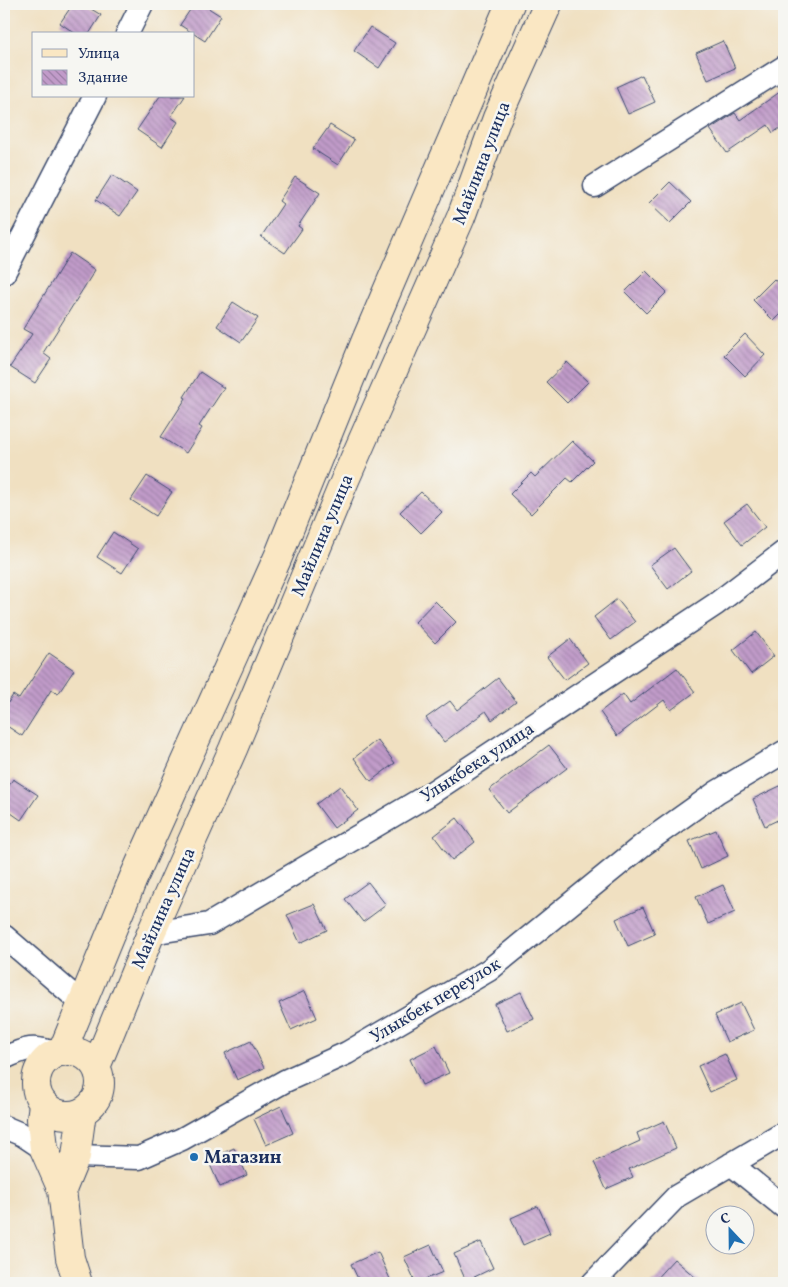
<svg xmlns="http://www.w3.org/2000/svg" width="788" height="1287" font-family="Vollkorn,serif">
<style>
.building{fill:url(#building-back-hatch)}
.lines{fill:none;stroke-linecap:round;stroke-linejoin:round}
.street-casing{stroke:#3b4a6d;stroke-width:25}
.secondary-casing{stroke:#3b4a6d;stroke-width:30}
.street{stroke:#fff;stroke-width:22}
.secondary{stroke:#fae7c3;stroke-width:28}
.poi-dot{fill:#1f6fb2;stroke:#f6f6f2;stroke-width:2}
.labels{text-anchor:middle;stroke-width:5;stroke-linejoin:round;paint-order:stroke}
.street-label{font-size:18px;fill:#1b2f5e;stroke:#f6f6f2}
.poi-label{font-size:18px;font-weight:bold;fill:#1b2f5e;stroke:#f6f6f2;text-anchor:start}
</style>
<defs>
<pattern id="building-back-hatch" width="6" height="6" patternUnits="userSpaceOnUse" patternTransform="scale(1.25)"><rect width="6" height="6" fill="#c19bc9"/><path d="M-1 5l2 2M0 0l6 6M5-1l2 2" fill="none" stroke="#9c7fa6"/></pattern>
</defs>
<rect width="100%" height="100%" fill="#f6f6f2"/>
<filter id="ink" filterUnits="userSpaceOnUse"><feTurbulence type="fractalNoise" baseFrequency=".02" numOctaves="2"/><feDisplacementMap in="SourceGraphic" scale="10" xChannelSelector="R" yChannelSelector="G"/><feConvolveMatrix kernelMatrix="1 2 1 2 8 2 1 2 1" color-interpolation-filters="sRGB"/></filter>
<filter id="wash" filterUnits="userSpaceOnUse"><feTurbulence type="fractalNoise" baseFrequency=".0096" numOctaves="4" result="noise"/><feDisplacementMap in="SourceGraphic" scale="20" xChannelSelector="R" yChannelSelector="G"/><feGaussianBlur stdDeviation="1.12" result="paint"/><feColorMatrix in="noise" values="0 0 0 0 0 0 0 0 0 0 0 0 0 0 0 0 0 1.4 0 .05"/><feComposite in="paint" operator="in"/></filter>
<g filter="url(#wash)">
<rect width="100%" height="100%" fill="#f0e0c1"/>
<g id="blocks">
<path class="building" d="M73 4H83L101 15 89 34H76L60 23Z
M194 4H202L221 16 205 41 180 25Z
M370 27 395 43 379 68 354 51Z
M723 41 735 68 708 80 696 53Z
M642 75 655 102 628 114 616 87Z
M784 89V125L773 133 768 125 727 153 710 129 735 113 740 120Z
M160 96H185L171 117 178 122 162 147 137 130Z
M330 125 354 140 338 165 313 149Z
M112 175 137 192 120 216 96 200Z
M295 177 320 193 298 226 302 229 285 253 261 237 283 204 279 201Z
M670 182 691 202 670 223 649 203Z
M70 253 95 270 43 353 51 359 35 383 10 367 32 334 23 329Z
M646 271 667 292 646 313 625 292Z
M774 279 784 290V311L774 321 753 300Z
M233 302 258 318 241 342 217 326Z
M745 334 765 355 745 376 724 355Z
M567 362 588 382 567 403 546 382Z
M200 372 224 388 199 426 202 428 186 453 161 437 186 398 184 397Z
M572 441 593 461 572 482 567 478 531 514 510 494 531 473 535 477Z
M147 476 172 492 156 516 131 500Z
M421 492 442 512 421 533 400 512Z
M747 504 765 527 742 545 724 521Z
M113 532 138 549 122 573 97 557Z
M674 548 691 571 668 589 650 565Z
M617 599 635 622 611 640 594 617Z
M435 601 456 622 435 643 415 622Z
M756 632 774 656 751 674 733 650Z
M570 639 588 663 565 680 547 657Z
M49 653 74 670 58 694 51 690 22 736 4 724V709L13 695 19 699Z
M677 668 695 692 671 710 664 700 617 736 600 712 623 694 630 704Z
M498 678 516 702 492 720 486 711 444 742 426 718 450 701 457 710Z
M377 740 395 763 371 781 354 758Z
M549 745 567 768 507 813 489 790Z
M13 779 38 795 21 820 4 808V793Z
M340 786 358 810 334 828 316 804Z
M780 786 784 796V817L765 826 753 799Z
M457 818 475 842 452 860 434 836Z
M716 830 728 856 701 869 689 841Z
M368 882 386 905 363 922 345 899Z
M723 885 735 912 708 924 696 897Z
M314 904 327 930 300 943 287 915Z
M643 907 655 934 628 946 616 919Z
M305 991 317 1018 291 1030 279 1003Z
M521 992 534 1019 507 1031 495 1004Z
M741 1003 754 1030 727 1042 715 1015Z
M251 1041 264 1068 237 1080 225 1053Z
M436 1046 449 1073 422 1085 410 1059Z
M725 1054 737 1080 710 1092 698 1066Z
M281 1106 293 1133 266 1145 254 1119Z
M664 1121 676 1148 629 1169 633 1177 606 1189 594 1162 640 1141 637 1133Z
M234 1148 247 1175 220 1187 208 1160Z
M538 1206 550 1233 523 1245 511 1218Z
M481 1242 493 1268 466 1281 454 1254Z
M431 1245 443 1272 416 1283 404 1257Z
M378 1252 390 1279 381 1283H360L351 1264Z
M674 1259 702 1283H652Z"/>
</g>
</g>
<g filter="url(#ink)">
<use href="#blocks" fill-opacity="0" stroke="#3b4a6d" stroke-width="1"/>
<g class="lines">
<g class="street-casing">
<path id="street" d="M127 34 142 4
M595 186 784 67
M4 273 95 96
M151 933 209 924 428 795 716 604 784 552
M4 936 83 1004
M4 1058C26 1048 34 1045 57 1054
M4 1127 23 1135 44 1149
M76 1156 139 1158 182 1139 285 1081 347 1053 489 970 644 844 717 792 784 752
M731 1164 784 1207
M593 1283 677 1196 784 1133"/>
</g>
<g class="secondary-casing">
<path id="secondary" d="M36 1083a32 32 0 1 1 64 0a32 32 0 1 1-64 0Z
M62 1052 133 879 278 557 366 340 510 4
M96 1067 151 933 233 749 345 480 461 217 497 118 548 4
M43 1104 41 1119 44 1149 62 1190 70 1258 78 1283
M62 1190 76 1156 82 1112"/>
</g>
<use href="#street" class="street"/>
<use href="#secondary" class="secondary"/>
</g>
</g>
<circle class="poi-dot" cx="194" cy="1157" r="5"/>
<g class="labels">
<g class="street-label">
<text transform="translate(481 163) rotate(-69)" y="6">Майлина улица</text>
<text transform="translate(322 535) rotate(-67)" y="6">Майлина улица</text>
<text transform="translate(477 762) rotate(-33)" y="6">Улыкбека улица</text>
<text transform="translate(163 908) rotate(-66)" y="6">Майлина улица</text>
<text transform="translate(435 1000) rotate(-31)" y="6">Улыкбек переулок</text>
</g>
<g class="poi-label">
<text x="204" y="1163">Магазин</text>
</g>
</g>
<rect width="788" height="1287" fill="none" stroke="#f6f6f2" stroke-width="20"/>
<rect x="32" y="32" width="162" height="65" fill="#f6f6f2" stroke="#9ea6b7"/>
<rect x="42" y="49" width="25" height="8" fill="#fae7c3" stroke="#9ea6b7"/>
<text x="78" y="58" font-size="15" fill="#1b2f5e">Улица</text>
<rect x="42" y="70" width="25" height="15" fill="url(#building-back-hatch)" stroke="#9ea6b7"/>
<text x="78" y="82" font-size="15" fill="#1b2f5e">Здание</text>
<g transform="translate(730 1230) rotate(338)"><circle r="24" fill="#f6f6f2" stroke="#9ea6b7"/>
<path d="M0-4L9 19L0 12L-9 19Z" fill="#1f6fb2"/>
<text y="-8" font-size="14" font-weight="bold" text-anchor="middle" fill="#1b2f5e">С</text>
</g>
</svg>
